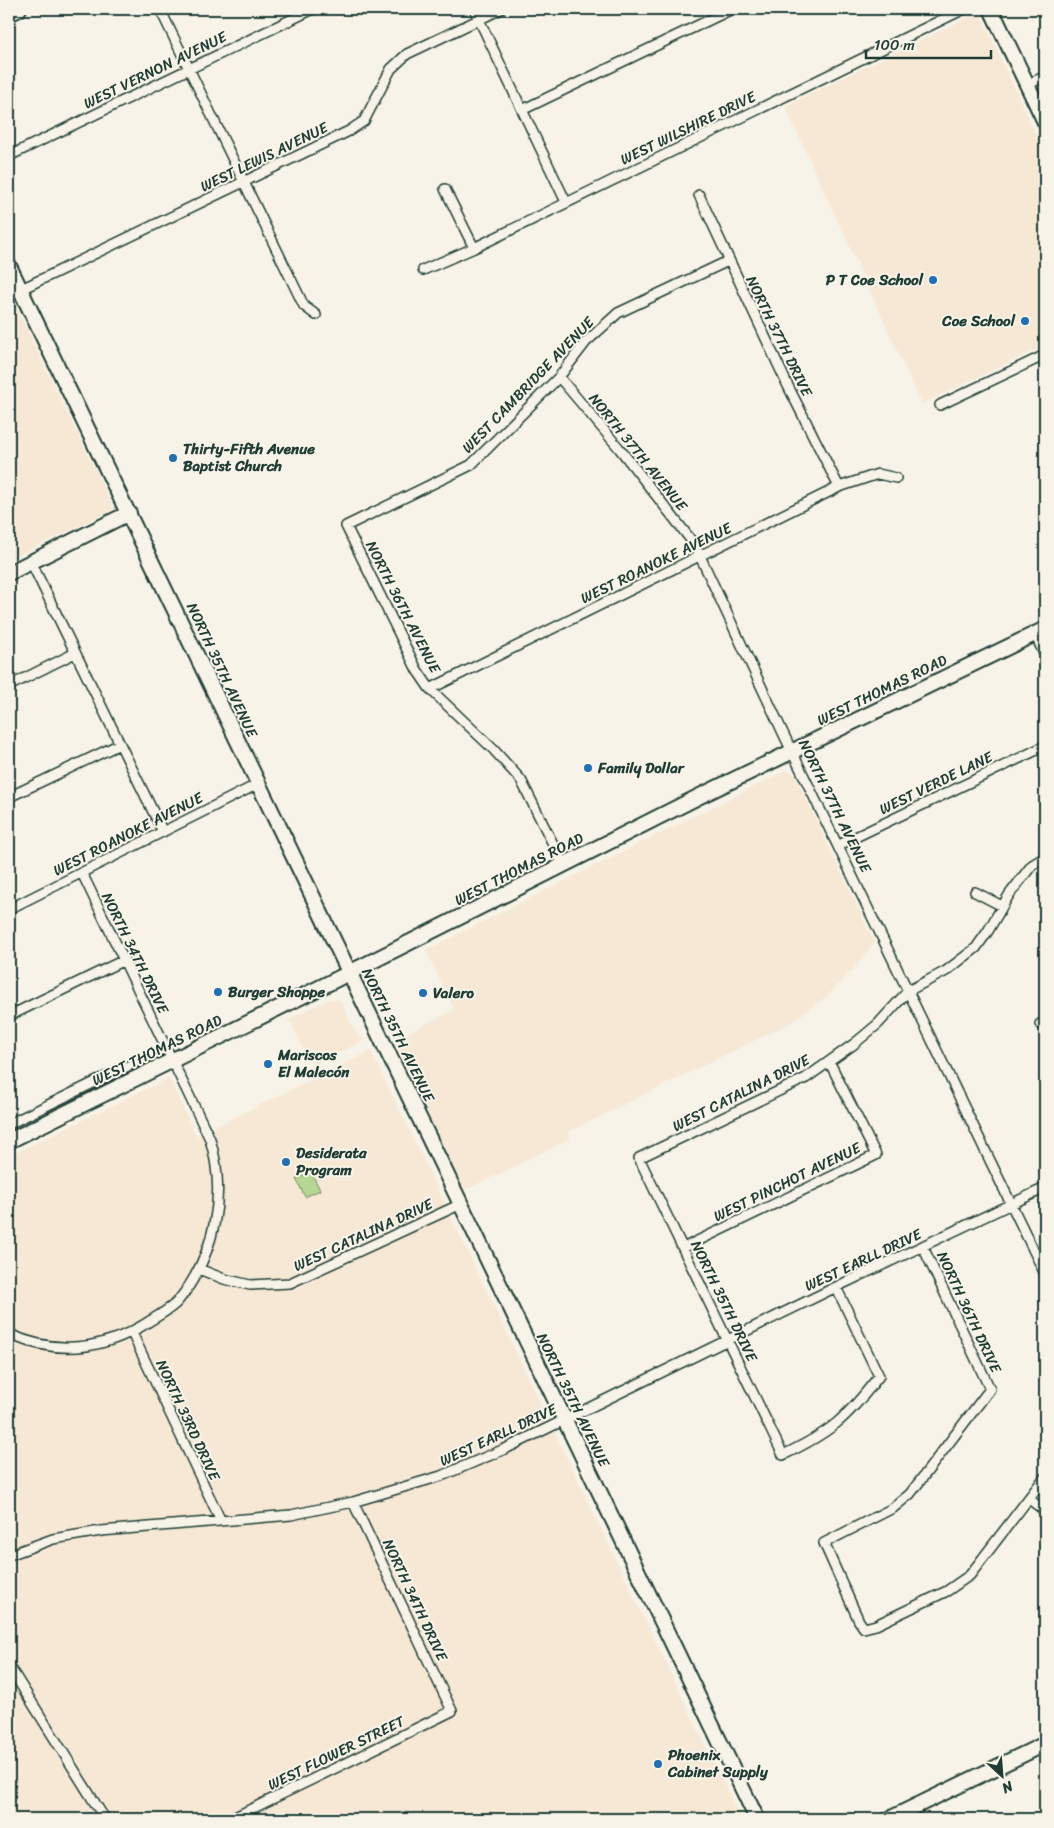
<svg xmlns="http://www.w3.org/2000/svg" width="1054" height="1828" font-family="Sriracha,sans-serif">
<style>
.built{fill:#f6e8d4}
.green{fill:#b5d792;stroke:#6a8a63}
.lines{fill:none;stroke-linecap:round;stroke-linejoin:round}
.street-casing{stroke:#1f3d34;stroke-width:12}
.secondary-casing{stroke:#1f3d34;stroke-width:18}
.street{stroke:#f7f3e8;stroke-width:9}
.secondary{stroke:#f7f3e8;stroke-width:14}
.poi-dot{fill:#1f6fb2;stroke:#f7f3e8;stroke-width:2}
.labels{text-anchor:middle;stroke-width:4;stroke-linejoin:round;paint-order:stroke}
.street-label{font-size:15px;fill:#1f3d34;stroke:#f7f3e8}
.poi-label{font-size:15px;font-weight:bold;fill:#1f3d34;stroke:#f7f3e8;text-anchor:start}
</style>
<rect width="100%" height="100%" fill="#f7f3e8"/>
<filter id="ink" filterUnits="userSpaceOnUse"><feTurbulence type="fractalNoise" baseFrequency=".02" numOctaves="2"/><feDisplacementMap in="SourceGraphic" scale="10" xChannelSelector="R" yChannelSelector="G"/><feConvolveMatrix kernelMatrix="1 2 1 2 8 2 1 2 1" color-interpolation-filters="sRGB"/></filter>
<g filter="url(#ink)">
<path class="built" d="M979 12 1045 153V345L922 404 785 106Z
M9 293 114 509 9 560Z
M787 770 794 773 874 942 856 966 827 996 790 1023 568 1132 570 1139 465 1190 393 1040 454 1010 426 950Z
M329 999 338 1000 342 1004 354 1030 365 1040 312 1066 289 1019Z
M371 1051 741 1819H9V1156L169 1078 196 1136Z"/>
<path class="green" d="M311 1172 320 1190 305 1197 296 1179Z"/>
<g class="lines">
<g class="street-casing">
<path id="street" d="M160 9 304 306 316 315
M474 9 566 202
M1027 85 1045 76
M522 110 732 9
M9 156 313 9
M445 189 474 248
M699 195 788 386 839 487
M423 270 474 248 964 9
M9 295 349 131 364 121 391 69 407 54 501 9
M559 377 619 448 691 540 700 556 785 737 1045 1274
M940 405 1045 355
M31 562 163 832
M1035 634 1045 656
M9 686 75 653
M430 689 839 487 878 474 896 478
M9 797 120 744
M839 845 1045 746
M563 864 521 780 493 749 430 689 417 670 346 526 471 465 559 377 586 342 618 313 728 261
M975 892 1002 906
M9 909 258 784
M9 1016 124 960
M1040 1024 1045 1025
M9 1124 165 1048
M923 1247 990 1389 910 1494 893 1508 824 1543 859 1621 864 1628 876 1625 947 1591 970 1575 1045 1477
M683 1248 876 1155 830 1063
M199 1269 224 1279 250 1285 290 1283 461 1204
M836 1287 879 1376C846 1419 831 1432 783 1455L639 1158 806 1078 854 1044 878 1024 908 991 946 971 976 948 988 931 1009 895 1032 865 1045 857
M132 1333 220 1519
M9 1334C60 1357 108 1349 153 1319 161 1314 172 1308 178 1301 215 1255 227 1195 210 1139L82 873
M1029 1499 1045 1511
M9 1555 53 1539 101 1531 291 1515 353 1502 441 1476 505 1449 836 1287 1045 1188
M9 1666 105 1819
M231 1819 452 1711 353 1502"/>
</g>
<g class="secondary-casing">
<path id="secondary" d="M991 9 1045 122
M9 14 19 9
M9 266 757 1819
M9 573 129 513
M9 1141 329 983 698 797 1045 629
M889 1819 1045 1744"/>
</g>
<use href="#street" class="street"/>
<use href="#secondary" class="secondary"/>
</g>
</g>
<g class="poi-dot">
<circle cx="933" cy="280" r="5"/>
<circle cx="1025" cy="321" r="5"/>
<circle cx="173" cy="458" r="5"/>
<circle cx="588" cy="768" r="5"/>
<circle cx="218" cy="992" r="5"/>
<circle cx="423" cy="993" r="5"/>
<circle cx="268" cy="1064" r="5"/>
<circle cx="286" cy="1162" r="5"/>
<circle cx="658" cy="1764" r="5"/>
</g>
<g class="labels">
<g class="street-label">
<text transform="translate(155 70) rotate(-26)" y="5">WEST VERNON AVENUE</text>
<text transform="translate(688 128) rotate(-26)" y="5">WEST WILSHIRE DRIVE</text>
<text transform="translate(264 157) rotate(-26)" y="5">WEST LEWIS AVENUE</text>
<text transform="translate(779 336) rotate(64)" y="5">NORTH 37TH DRIVE</text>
<text transform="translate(528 385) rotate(-46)" y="5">WEST CAMBRIDGE AVENUE</text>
<text transform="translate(638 452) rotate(51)" y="5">NORTH 37TH AVENUE</text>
<text transform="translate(656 563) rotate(-26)" y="5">WEST ROANOKE AVENUE</text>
<text transform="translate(403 607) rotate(63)" y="5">NORTH 36TH AVENUE</text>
<text transform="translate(222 670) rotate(65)" y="5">NORTH 35TH AVENUE</text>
<text transform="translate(882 690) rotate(-26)" y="5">WEST THOMAS ROAD</text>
<text transform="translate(936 783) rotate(-26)" y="5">WEST VERDE LANE</text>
<text transform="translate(835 806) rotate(64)" y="5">NORTH 37TH AVENUE</text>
<text transform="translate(128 834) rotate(-27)" y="5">WEST ROANOKE AVENUE</text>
<text transform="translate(519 869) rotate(-27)" y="5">WEST THOMAS ROAD</text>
<text transform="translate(135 953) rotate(64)" y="5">NORTH 34TH DRIVE</text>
<text transform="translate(398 1035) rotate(64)" y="5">NORTH 35TH AVENUE</text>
<text transform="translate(157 1050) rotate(-26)" y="5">WEST THOMAS ROAD</text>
<text transform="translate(741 1093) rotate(-27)" y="5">WEST CATALINA DRIVE</text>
<text transform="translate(787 1182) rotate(-26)" y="5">WEST PINCHOT AVENUE</text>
<text transform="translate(363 1235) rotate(-25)" y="5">WEST CATALINA DRIVE</text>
<text transform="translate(863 1260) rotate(-25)" y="5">WEST EARLL DRIVE</text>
<text transform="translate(724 1301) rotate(64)" y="5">NORTH 35TH DRIVE</text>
<text transform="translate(969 1312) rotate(65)" y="5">NORTH 36TH DRIVE</text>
<text transform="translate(573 1400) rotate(64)" y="5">NORTH 35TH AVENUE</text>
<text transform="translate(188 1420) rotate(65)" y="5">NORTH 33RD DRIVE</text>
<text transform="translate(498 1435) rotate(-25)" y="5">WEST EARLL DRIVE</text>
<text transform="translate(415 1600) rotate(65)" y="5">NORTH 34TH DRIVE</text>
<text transform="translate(336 1753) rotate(-26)" y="5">WEST FLOWER STREET</text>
</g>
<g class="poi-label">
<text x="923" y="285" text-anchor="end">P T Coe School</text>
<text x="1015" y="326" text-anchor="end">Coe School</text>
<text x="183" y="454">Thirty-Fifth Avenue<tspan x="183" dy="17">Baptist Church</tspan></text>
<text x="598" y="773">Family Dollar</text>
<text x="228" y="997">Burger Shoppe</text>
<text x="433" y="998">Valero</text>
<text x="278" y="1060">Mariscos<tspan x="278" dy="17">El Malecón</tspan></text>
<text x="296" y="1158">Desiderata<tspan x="296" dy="17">Program</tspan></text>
<text x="668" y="1760">Phoenix<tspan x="668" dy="17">Cabinet Supply</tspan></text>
</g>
</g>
<rect width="1054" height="1828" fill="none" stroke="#f7f3e8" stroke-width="30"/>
<rect x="15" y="15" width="1024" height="1798" fill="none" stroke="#1f3d34" stroke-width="2" filter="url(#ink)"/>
<g transform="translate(1002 1776) rotate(154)" stroke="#f7f3e8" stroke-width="4" paint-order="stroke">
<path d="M0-4L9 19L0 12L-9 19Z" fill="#1f3d34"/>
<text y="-8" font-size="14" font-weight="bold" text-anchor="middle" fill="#1f3d34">N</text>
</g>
<path d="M866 50v8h125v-8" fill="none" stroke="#1f3d34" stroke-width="2.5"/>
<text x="874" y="50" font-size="15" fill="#1f3d34" stroke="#f7f3e8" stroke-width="4" paint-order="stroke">100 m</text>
</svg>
